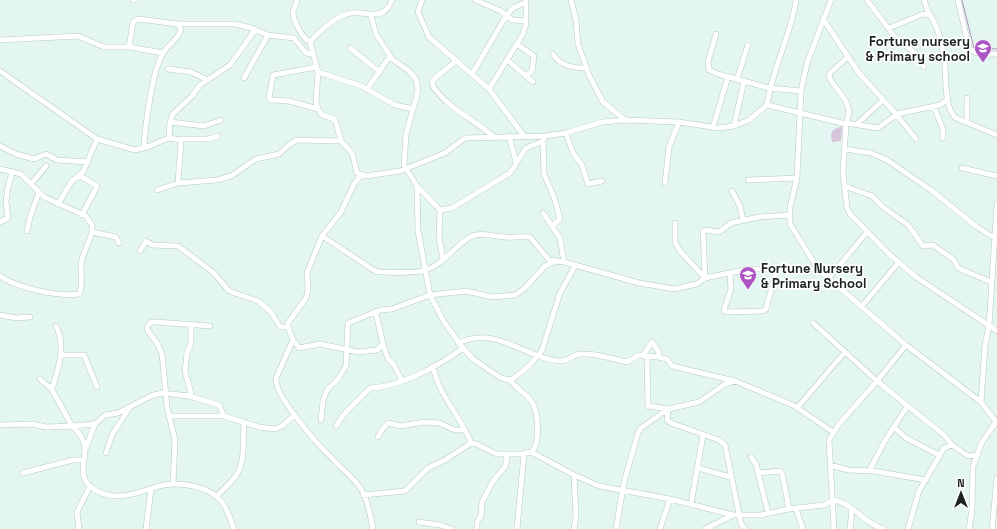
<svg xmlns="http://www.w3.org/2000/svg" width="997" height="529" font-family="'Space Grotesk',sans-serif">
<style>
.green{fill:#d6c5db}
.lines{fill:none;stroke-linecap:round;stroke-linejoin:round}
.stream{stroke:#ae95b5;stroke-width:1}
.minor-casing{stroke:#b8c9c5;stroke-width:6}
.minor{stroke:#fff;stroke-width:5}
.labels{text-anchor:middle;stroke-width:3.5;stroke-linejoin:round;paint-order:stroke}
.poi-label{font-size:13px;font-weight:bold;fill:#1d2322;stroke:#fff;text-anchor:end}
</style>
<rect width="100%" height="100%" fill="#e4f6f2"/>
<path class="green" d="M842 126 841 141 832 142 831 135 833 130Z"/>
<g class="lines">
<path class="stream" d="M962 0 974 48 997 49"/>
<g class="minor-casing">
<path id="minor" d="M133 0H135
M297 0C296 4 294 8 293 12 293 21 303 39 310 42
M422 0 418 12 429 37 489 89 524 136
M475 0 501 11 512 20 526 21
M571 0 576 20 578 44 589 75 603 102 625 120
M831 0 807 63 801 91 797 178 790 207V224L818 269 906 345 981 402 997 423
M867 0 895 37 915 53 924 67
M924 0 929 14
M958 0 969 48C978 56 985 55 997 54
M371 16 376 34 392 59 409 71 416 79 418 91 406 134 404 165 417 186 440 210 452 208 510 173 526 148 543 141 545 136
M823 19 859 73 896 114 940 105 948 99
M889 28 923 14 930 15C938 27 942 44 944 58 947 73 943 108 956 118L997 135
M716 34 708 62 709 70 718 74 769 88 801 91
M0 40 78 36 104 47H129L163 53
M517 44 534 56 532 71 526 76
M129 47 133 22 138 19 178 24H235L251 28 268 35 294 38 306 53 313 54
M350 48 380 72
M553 54C560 66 573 68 587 68
M507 60 533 82
M456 61 435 78 432 81 433 86C448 109 474 119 494 137
M317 67 273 75 269 98 271 100 289 101 318 109 322 115 335 119 341 141
M168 69 191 72 208 80
M0 71 97 139 135 150 147 147 169 138 170 122 173 114 192 96 200 85 230 65 255 30
M318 72 361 86 395 105 413 109
M472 74 506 16 513 8 526 2
M244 78 268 35
M737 79 748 45
M367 89 390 56
M489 89 523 34 526 24V0
M967 98V122
M767 105C772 69 791 36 796 0
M934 107 943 129V138
M318 109 316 102 318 72 310 42C318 32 334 18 347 14 363 8 383 25 392 0
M896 114 916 139
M170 122 204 126 221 120
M846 123 878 128 896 115
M846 124C856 100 835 93 829 76L830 73 848 57
M857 124 883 100
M734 126 744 81
M713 127 728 77
M566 133 573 153 582 165 588 184 602 181
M509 136 516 162
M169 138 181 140 178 183
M180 139H208L218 136
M543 141 544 174 554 197 560 219 552 226
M0 146 16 154 34 159 46 154 57 160 88 162
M144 148C145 126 152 73 162 55 167 45 177 41 181 30L178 24
M844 149 871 153 887 160 931 190 977 227 996 239
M962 168 997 176
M0 169 21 174 44 197 86 216 92 225V232L116 237 119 243
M361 175 354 184 341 212 322 236 307 273 308 290 306 298 288 323V327L293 340 276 378C274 395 317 444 331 457 339 467 351 475 359 486 366 495 371 517 373 529
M80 176 97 186 82 215
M748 180 797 178
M665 183 669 147 679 122
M31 184 46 166
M417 186 418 231 430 295 444 322 463 348 473 359 501 378 510 380 514 378 530 365 542 350 560 293 575 266
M844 186 872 196 883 207 908 225 923 246 933 245 954 260 958 268 991 282
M157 190 178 183 217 180 231 176 256 159 279 154 290 144 297 140 341 141 352 153 357 173 366 176 400 171 445 153 465 138 545 136 566 133 602 122 625 120 679 122 718 128 734 126 749 120 767 105 846 124 843 173 847 208 850 214 889 254 916 277 997 331
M732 191 740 206 743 220
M58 204 71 182 83 172 97 139
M440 210 439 237 443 260
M543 213 560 238 564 262
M0 222 8 218 6 202 8 187 12 173
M675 223V242L680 251 705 278 749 269H818
M27 231 30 217 39 192
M322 236 375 271 380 272C392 272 414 274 426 270 438 266 446 257 455 249 477 228 480 235 505 237 513 238 521 236 530 237L549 260 564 262 639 283 674 289 697 284 705 278 703 231 706 230 719 232 731 223 759 217 789 215
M140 251 146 241 152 245 178 246 214 273 229 291 258 301 271 312 280 327H288
M730 273 731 289 724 310 726 312 763 311 766 309 777 269
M0 276C17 288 58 297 79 294 84 286 80 274 81 265 82 253 89 244 92 232
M829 278 867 232
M862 306 899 262
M376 313 383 344 388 359 394 365 402 381
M0 315 16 318 30 317
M813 323 877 381 945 436 952 445 968 456 977 455
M293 340 299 348 320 344 358 352 377 350 383 344
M458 343C496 325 525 358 559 361 568 362 573 354 581 354 596 353 613 359 627 362L639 355 658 357
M61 355H84L97 387
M433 366C438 395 461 416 471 443
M40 379 49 387 53 386C59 366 66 346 56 326
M510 380C516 389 526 393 532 402 538 411 541 445 531 452
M735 381 672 366 667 359 658 357 659 352 652 342 643 355 647 358 648 406 668 409 667 420 671 423 719 440 725 445 741 524 745 529
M51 388 72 426 95 424
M189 396 219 405 224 416
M981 402 985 346 989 326 997 204
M797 408 844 353
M169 416H224L259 427 275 429 282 426 295 415
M321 420 323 401 327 390 338 379 346 366 348 323 380 310 392 309 430 295 466 291 492 297 515 295 524 289 545 266 554 262
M0 425 32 424 46 427 72 426C79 432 85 440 85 450 85 463 78 476 91 487 115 506 140 490 164 485 180 482 205 486 217 497 226 504 230 518 234 529
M336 426 345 413 370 388C400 387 439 366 463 348
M894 427 906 438 939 455
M378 437 383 428 388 423 401 426 424 422 439 423 455 430H465
M85 450 95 424 105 415 118 413 153 395 163 393 189 396 191 393 185 371 187 353 191 343V325
M106 453 112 435 130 407
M751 457 756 464 768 513
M830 465 848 470 873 471 926 480
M698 468 730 477
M869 471 886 439 907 407
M23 473 73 460H83
M758 473 780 471 782 473 789 509
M574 475 576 516 574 529
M173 484 175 440 167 407 162 354 157 343 148 331 147 327 151 322H156L210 326
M363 495 405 491 428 468 445 460 471 443 476 444 497 454H522L531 452 574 475 599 486 670 499 733 515
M217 496C223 489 234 481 238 472 245 460 243 437 244 422
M691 504 703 435
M796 509 803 529
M419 522 440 525 452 529
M79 529 77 512 90 486
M146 529 151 489
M477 529V522L481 516 482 502 493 481 505 467 507 460 506 455
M517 529 524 454
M616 529 624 482 638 433 641 428 668 409 699 402 725 384 735 381 793 405 833 432
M660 529 670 499
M705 529 733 515H761L789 509 824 505 833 500C852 502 864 524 884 529
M834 529 829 440 839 424 877 381 906 345
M850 529 852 509
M908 529 919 491 944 448 952 445
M969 529 972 510 973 466 982 442 996 422
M992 529 997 478"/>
</g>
<use href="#minor" class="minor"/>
</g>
<defs>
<g id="school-pin" transform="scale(0.9)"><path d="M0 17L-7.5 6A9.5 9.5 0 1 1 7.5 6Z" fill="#ab55c2" stroke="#fff"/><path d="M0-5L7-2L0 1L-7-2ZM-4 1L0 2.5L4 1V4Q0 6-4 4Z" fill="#fff"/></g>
</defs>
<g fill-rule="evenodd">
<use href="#school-pin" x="983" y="48"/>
<use href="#school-pin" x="748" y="275"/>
</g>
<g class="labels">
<g class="poi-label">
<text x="970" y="46">Fortune nursery<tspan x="970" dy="15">&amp; Primary school</tspan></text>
<text x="761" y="273" text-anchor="start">Fortune Nursery<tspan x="761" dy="15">&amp; Primary School</tspan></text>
</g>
</g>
<g transform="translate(961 493)" stroke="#ffffff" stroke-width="3" paint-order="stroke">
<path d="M0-3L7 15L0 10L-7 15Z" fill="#1d2322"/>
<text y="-6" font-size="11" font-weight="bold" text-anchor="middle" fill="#1d2322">N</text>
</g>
</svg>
